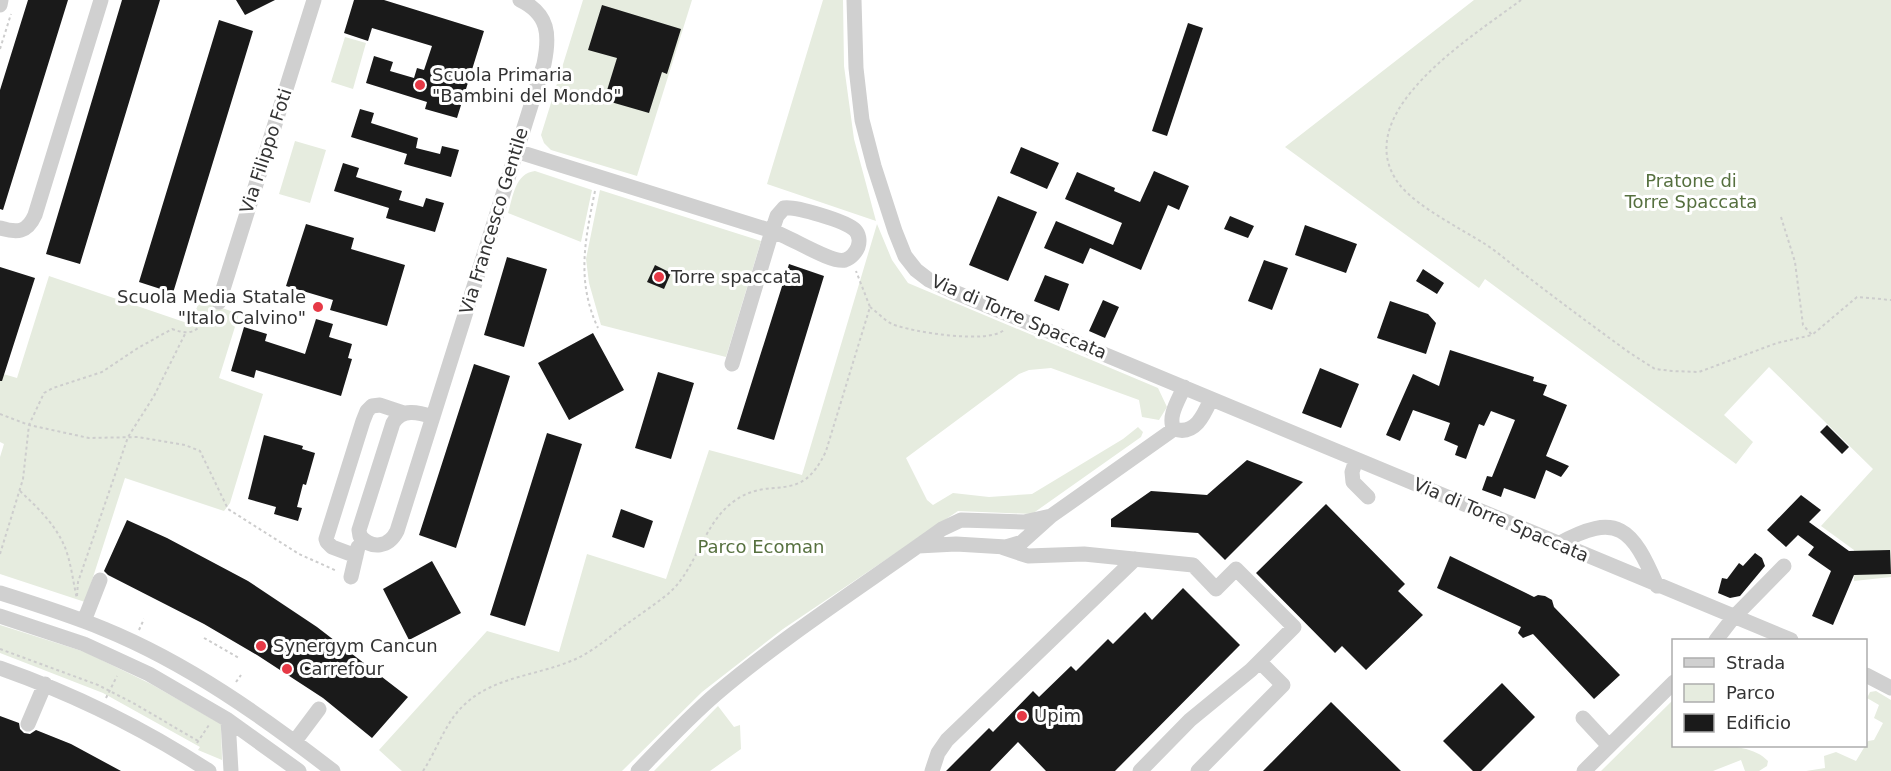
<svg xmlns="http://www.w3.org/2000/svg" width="1891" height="771" font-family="'DejaVu Sans',sans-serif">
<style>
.green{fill:#e6ecdf}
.building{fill:#1a1a1a}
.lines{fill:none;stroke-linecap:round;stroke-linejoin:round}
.path{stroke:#cdcdcd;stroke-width:2;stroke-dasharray:3 3;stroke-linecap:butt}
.minor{stroke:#d0d0d0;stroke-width:15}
.poi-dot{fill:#e63946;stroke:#fff;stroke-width:2}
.labels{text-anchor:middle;stroke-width:6;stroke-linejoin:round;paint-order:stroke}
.poi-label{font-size:18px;fill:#333;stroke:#fff;text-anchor:start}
.street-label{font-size:18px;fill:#333;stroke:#fff}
.park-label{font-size:18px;fill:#56703f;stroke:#fff}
</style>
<rect width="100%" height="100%" fill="#fff"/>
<path class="green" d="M583 0H692L637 176 551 150 544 143 541 135Z
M823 0H843L844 66 854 139 876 221 767 184Z
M1474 0H1891V577L1854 581V550L1821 526 1873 469 1769 367 1724 415 1753 442 1736 464 1485 279 1479 288 1285 147Z
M345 37 366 43 353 89 331 82Z
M295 141 326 150 310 203 279 194Z
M535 171 592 190 581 242 508 213C513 197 515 173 535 171Z
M600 190 761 241 726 357 601 325 589 283 586 259Z
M877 224 892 260 908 283 1158 388 1167 407 1159 420 1142 417 1139 400 1051 368 1029 370 1019 374 906 458 927 500 933 505 953 493 989 497 1032 494 1123 439 1138 427 1143 432 1141 437 1032 514 958 511 783 629 702 692 622 771H402L379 750 487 631 559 652 587 554 666 579 709 450 802 475Z
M49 276 190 324 200 300 239 314 219 378 263 394 230 503 224 511 125 478 85 602 0 574V457L4 444 0 442V373L17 378Z
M0 625 85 652 151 684 221 724 222 760 198 750 200 747 103 693 0 653Z
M1876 691 1891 700V771H1806L1825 768 1824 756 1836 752 1856 761 1868 741 1874 740 1883 723 1874 718 1879 705 1867 698 1870 692Z
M1673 700 1674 746C1700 746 1749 740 1768 761L1767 766 1759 771H1745L1741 760 1713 771H1601Z
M718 706 734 727 740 725 741 749 710 771H654Z"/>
<path class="building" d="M28 0H68L3 210 0 209V90Z
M122 0H160L80 264 46 254Z
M236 0H275L245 15Z
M354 0H384L484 31 457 118 425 109 427 102 366 83 374 56 393 62 390 71 414 78 417 68 424 70 432 46 372 28 368 41 344 33Z
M602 5 681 29 667 74 662 72 649 113 604 100 617 58 588 50Z
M219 20 253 31 173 293 139 282Z
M1188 23 1203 28 1167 136 1152 131Z
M360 109 374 113 371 123 418 138 416 148 440 154 442 146 459 150 451 177 404 164 407 154 351 137Z
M1021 147 1059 163 1047 189 1010 173Z
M343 163 359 168 356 177 402 191 399 200 423 207 426 198 444 203 435 232 386 218 389 208 334 191Z
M1154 171 1189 186 1179 210 1168 205 1141 270 1090 248 1083 264 1044 248 1056 221 1113 245 1122 223 1065 199 1077 172 1115 188 1114 191 1140 202Z
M998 196 1037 212 1008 281 969 265Z
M1230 216 1254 226 1248 238 1224 229Z
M306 224 354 238 351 249 405 265 387 326 330 310 333 300 286 286Z
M1305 225 1357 244 1346 273 1295 255Z
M507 257 547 269 524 347 484 335Z
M1264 260 1288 268 1272 310 1248 301Z
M789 264 824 276 774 440 737 429Z
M655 265 671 273 664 289 647 282Z
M0 267 35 278 2 381H0Z
M1423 269 1444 283 1437 294 1416 281Z
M1045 275 1069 284 1059 311 1034 301Z
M1103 300 1119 307 1105 338 1089 331Z
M1390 301 1428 314 1436 323 1426 354 1377 338Z
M316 319 333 324 329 337 352 344 348 358 352 359 341 396 256 370 254 378 231 371 244 327 267 334 265 341 305 354Z
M593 333 624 390 569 420 538 363Z
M1450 350 1534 377 1533 381 1547 385 1543 395 1567 405 1546 456 1569 466 1561 477 1546 470 1535 499 1504 488 1501 497 1482 490 1487 476 1492 477 1515 420 1491 411 1484 426 1479 424 1466 459 1455 455 1458 446 1444 440 1450 423 1413 410 1400 441 1386 435 1413 374 1439 386Z
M474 364 510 376 456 548 419 535Z
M1320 368 1359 384 1341 428 1302 413Z
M658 372 694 383 671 459 635 448Z
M1827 425 1849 447 1842 454 1820 432Z
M547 433 582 444 525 626 490 615Z
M264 435 303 446 302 449 315 453 306 485 303 484 297 507 302 508 298 521 274 514 276 507 248 499Z
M1247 460 1303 482 1225 560 1198 533 1111 527V519L1151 491 1207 495Z
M1801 495 1821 510 1809 522 1849 551 1890 550 1891 574 1854 575 1833 625 1812 616 1831 571 1808 555 1814 547 1798 535 1786 547 1767 530Z
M1326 504 1405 584 1398 591 1423 615 1366 670 1342 646 1335 653 1256 573Z
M621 509 653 521 644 548 612 537Z
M127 520 167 538 248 581 317 627 408 697 372 738 323 698 257 655 204 624 108 575 104 571Z
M1755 553 1762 558 1765 566 1740 596 1730 598 1718 593 1722 578 1727 579 1739 563 1743 566Z
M1450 556 1534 597 1538 595 1545 596 1552 600 1554 607 1620 675 1594 699 1533 634 1523 638 1518 633 1521 627 1437 588Z
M432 561 461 613 409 640 383 589Z
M1183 588 1240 645 1115 771H1046L1018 742 990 771H946L989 728 993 732 1033 691 1039 697 1071 666 1076 671 1108 639 1113 644 1145 612 1152 620Z
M1502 683 1535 717 1481 771H1473L1443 741Z
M1331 702 1401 771H1263Z
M0 716 19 723 20 729 24 733 30 734 36 730 71 744 121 771H0Z"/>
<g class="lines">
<path class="path" d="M1521 0C1475 35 1346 113 1399 184 1417 207 1460 228 1485 244 1499 253 1511 264 1524 274 1559 301 1594 327 1630 353L1655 369 1672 371 1699 372 1777 343 1812 335
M0 49 11 14
M595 191C585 240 576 281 598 328
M1781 217 1795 262 1803 325 1812 335 1857 297 1891 300
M870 307C877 312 884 320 892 324 911 332 991 345 1005 329
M0 414 29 425 89 438 138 437 185 445 200 451 228 509 299 554 337 571
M20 491C37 507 54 523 64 545 71 561 73 582 77 599
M0 554 23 479 29 425 44 393 53 388 102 372 138 348 172 329C194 337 197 330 211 313
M77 596 78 582 128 437 154 396 185 334
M139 630 144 619
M204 638 239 658
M0 649 98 685 135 704 198 741
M236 682 241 675
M106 698 117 676
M197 743 209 725
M423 771C437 750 445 723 463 706 492 677 535 676 571 661 591 653 607 639 624 626 638 616 654 605 668 594 697 569 702 525 733 502 771 473 800 508 826 451L870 307 856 271"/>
<path class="minor" d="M854 0 856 68 862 120 874 166 895 231 905 256 916 270 929 280 952 291 1791 640
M0 5 1 0
M516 151 772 231 732 364
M784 208C795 206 846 221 855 230 859 234 860 241 858 247 856 252 851 258 845 260 832 264 789 236 772 231L777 216Z
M0 228C17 233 27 233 35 215L101 0
M219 302 314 0
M1184 387C1179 399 1167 417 1174 429 1195 436 1204 415 1211 399
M433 417C418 412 402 408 393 423L359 530 360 536C372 550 389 547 397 531L544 64C550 35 549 14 520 0
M1356 460 1352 472 1353 482 1368 497
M1558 544C1618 511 1632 528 1657 586
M918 546 956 544 1006 547 1022 542 1051 516 1174 429
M1001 547 1028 556 1084 554 1193 565 1216 589 1236 569 1294 627 1251 670 1190 720 1140 771
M356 556 332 547 327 542 326 539 363 421 367 411 372 406 380 405 404 413
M351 577 358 547
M0 593C35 604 70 615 104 629 187 663 262 716 333 771
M0 616 84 644 149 674 228 720 299 771
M84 621 100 580
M1716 640 1733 618 1784 566
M0 668C74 694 143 728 209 771
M1866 675 1891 688
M1583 718 1609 746
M228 720 231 771
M28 724 45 684
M295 741 319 709
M638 771C663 745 688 718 716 694 787 634 867 583 942 529L961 520 1024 522 1051 516
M932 771 938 753 947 740 1135 559
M1198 771 1283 685 1260 662
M1584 771 1674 682"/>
</g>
<g class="poi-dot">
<circle cx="420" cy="85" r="6"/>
<circle cx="659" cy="277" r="6"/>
<circle cx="318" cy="307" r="6"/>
<circle cx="261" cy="646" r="6"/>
<circle cx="287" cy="669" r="6"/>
<circle cx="1022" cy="716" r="6"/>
</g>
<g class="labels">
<g class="poi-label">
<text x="432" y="81">Scuola Primaria<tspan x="432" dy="21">"Bambini del Mondo"</tspan></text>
<text x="671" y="283">Torre spaccata</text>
<text x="306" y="303" text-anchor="end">Scuola Media Statale<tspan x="306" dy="21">"Italo Calvino"</tspan></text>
<text x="273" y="652">Synergym Cancun</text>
<text x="299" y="675">Carrefour</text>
<text x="1034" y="722">Upim</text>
</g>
<g class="street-label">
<text transform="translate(266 151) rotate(-72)" y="6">Via Filippo Foti</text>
<text transform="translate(494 221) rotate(-73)" y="6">Via Francesco Gentile</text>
<text transform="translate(1019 317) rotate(23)" y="6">Via di Torre Spaccata</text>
<text transform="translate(1501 520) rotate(23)" y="6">Via di Torre Spaccata</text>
</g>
<g class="park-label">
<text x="1691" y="187">Pratone di<tspan x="1691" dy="21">Torre Spaccata</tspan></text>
<text x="761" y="553">Parco Ecoman</text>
</g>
</g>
<rect x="1672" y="639" width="195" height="108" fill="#ffffff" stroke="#adadad" stroke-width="1.5"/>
<rect x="1684" y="658" width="30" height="9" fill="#d0d0d0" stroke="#adadad" stroke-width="1.5"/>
<text x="1726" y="669" font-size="18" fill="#333333">Strada</text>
<rect x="1684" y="684" width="30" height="18" fill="#e6ecdf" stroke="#adadad" stroke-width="1.5"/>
<text x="1726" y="699" font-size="18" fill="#333333">Parco</text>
<rect x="1684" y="714" width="30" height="18" fill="#1a1a1a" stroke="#adadad" stroke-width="1.5"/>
<text x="1726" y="729" font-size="18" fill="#333333">Edificio</text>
</svg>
